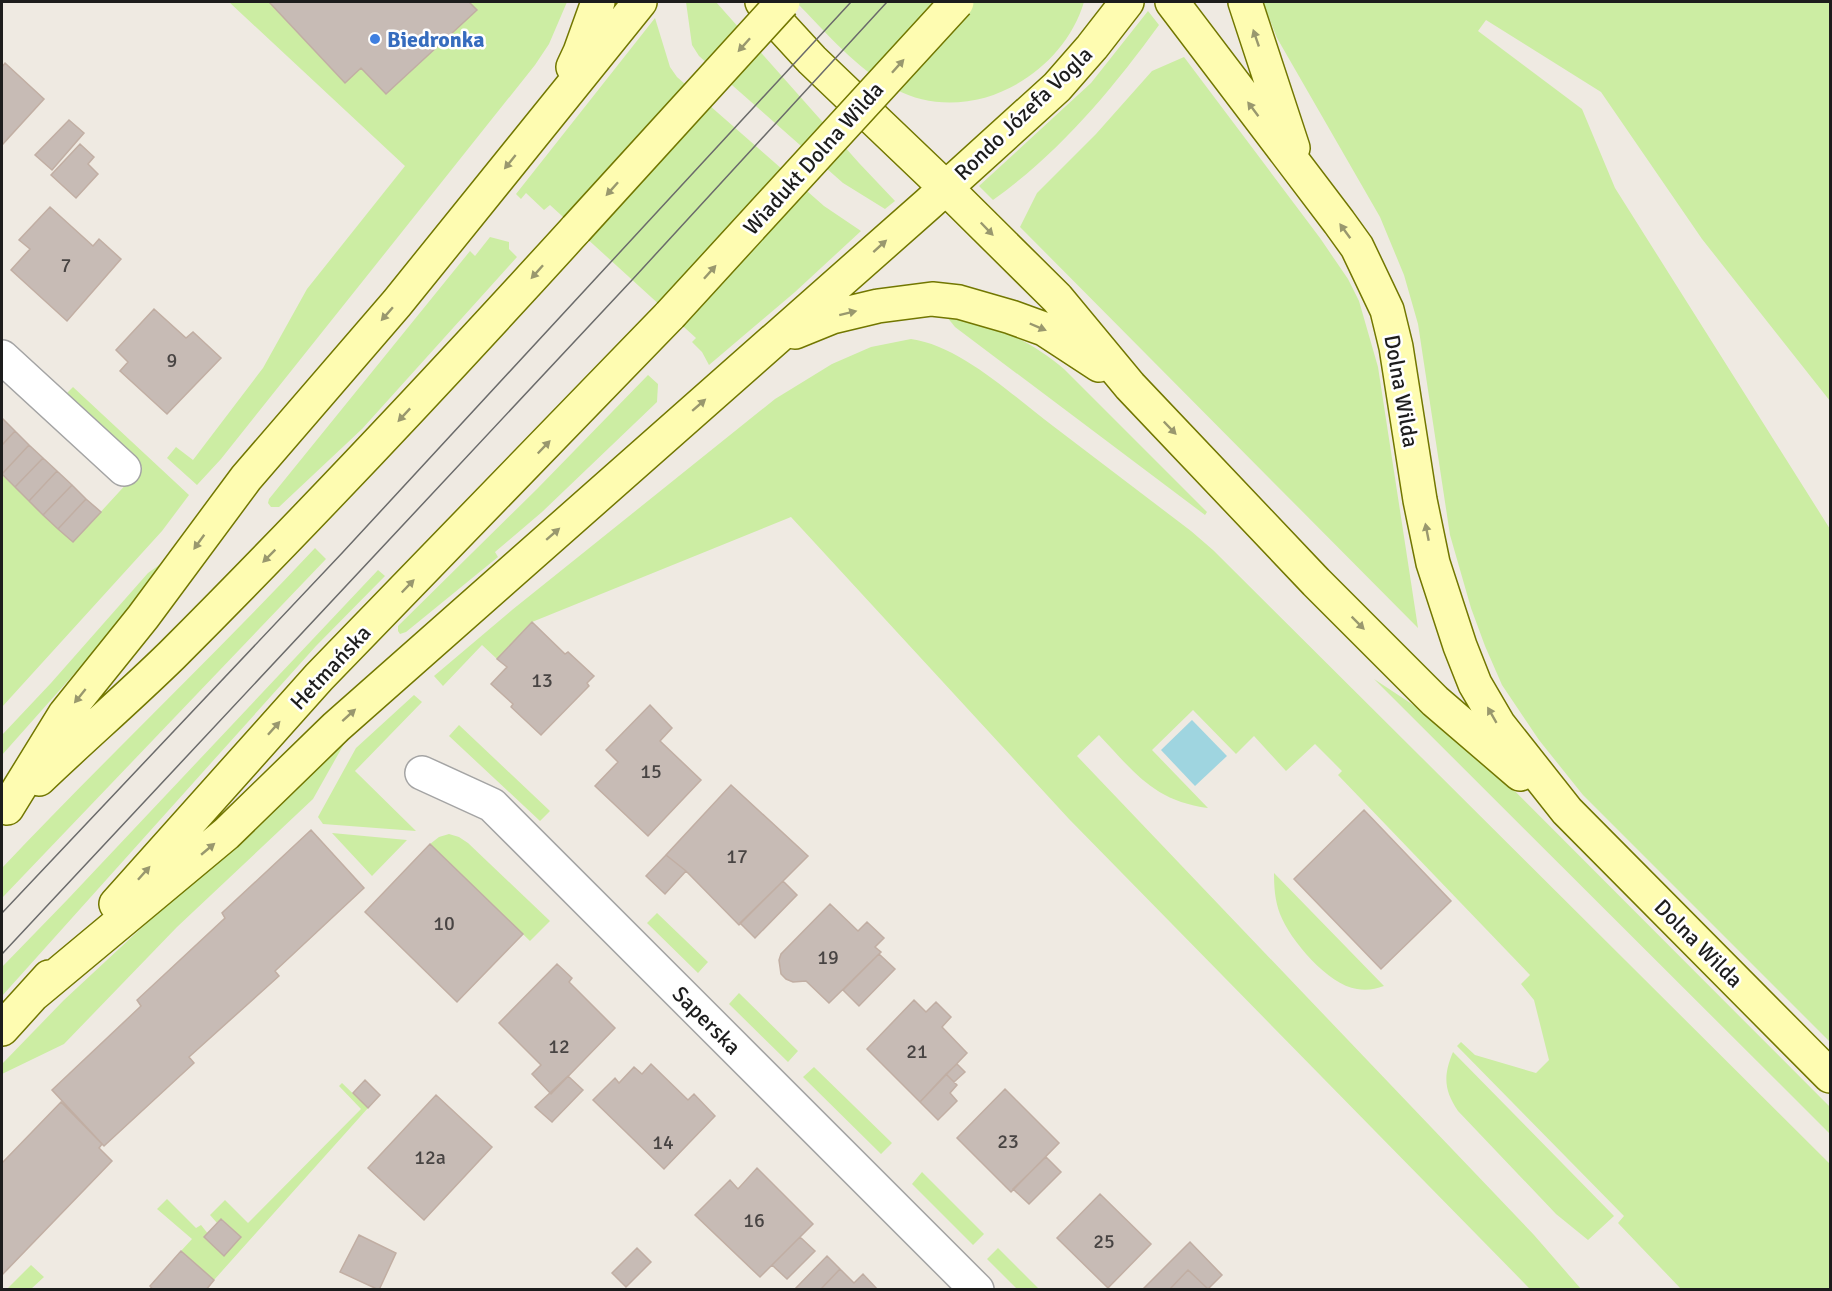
<svg xmlns="http://www.w3.org/2000/svg" width="1832" height="1291" font-family="Signika,sans-serif">
<style>
.grass{fill:#cceda3}
.water{fill:#9fd5e0}
.building{fill:#c7bbb5;stroke:#c1aea3;stroke-width:1.5}
.lines{fill:none;stroke-linecap:round;stroke-linejoin:round}
.street-casing{stroke:#a4a4a4;stroke-width:36}
.secondary-casing{stroke:#727700;stroke-width:36}
.street{stroke:#fff;stroke-width:33}
.secondary{stroke:#fefcb1;stroke-width:33}
.tram{stroke:#6b6b6b;stroke-width:1.5}
.secondary-bridge-casing{stroke:#727700;stroke-width:36;stroke-linecap:butt}
.secondary-bridge{stroke:#fefcb1;stroke-width:33}
.oneway{fill:#99986e}
.shop-dot{fill:#3f7fe0;stroke:#fff;stroke-width:2}
.labels{text-anchor:middle;stroke-width:5;stroke-linejoin:round;paint-order:stroke}
.number-label{font-size:20px;fill:#484443}
.shop-label{font-size:22px;font-weight:bold;fill:#366cbe;stroke:#fff;text-anchor:start}
.street-label{font-size:22px;fill:#1d1d1d;stroke:#fff}
</style>
<rect width="100%" height="100%" fill="#efeae2"/>
<path class="grass" d="M229 2H269L345 83 361 68 386 94 477 10 469 2H567L549 44 535 65 221 459 197 485 167 458 176 447 193 460 263 368 307 289 405 166Z
M686 2H716L859 163 895 201 885 209 843 183 699 56 692 45Z
M796 2H1084C1061 78 968 128 895 89 856 69 826 32 796 2Z
M1263 2H1830V401L1702 239 1601 92 1486 20 1478 31 1582 109 1615 188 1830 529V1042L1583 795 1539 740 1502 685 1485 646 1471 608 1450 535 1418 324 1404 275 1380 217 1277 38Z
M1148 11 1159 25C1111 91 1059 153 993 200L979 186 1091 83Z
M655 18 670 67 677 77 824 206 861 231 795 292 709 365 702 352 692 342 696 338 550 205 544 210 526 193 521 199 516 194Z
M1184 57 1320 238 1348 279 1359 301 1378 367 1418 628 1020 227 1037 193 1096 134 1152 71Z
M490 237 509 242V249L517 257 362 429 279 507H271L268 503 269 499 470 251 475 256Z
M947 317C993 323 1030 340 1064 369L1207 512 1205 515 955 327Z
M911 339C961 346 1013 396 1053 426 1099 461 1145 496 1191 531L1213 550 1830 1164V1289H1681L1618 1223 1624 1216 1457 1046 1461 1042 1475 1055 1536 1073 1549 1060 1534 1000 1521 984 1530 975 1338 775 1342 771 1315 744 1286 771 1254 736 1236 754 1193 710 1152 750 1208 808C1154 801 1134 772 1099 735L1077 756 1534 1235 1581 1289H1530L1069 819 791 517 532 622 497 659 482 645 443 686 434 676 512 610 775 399 832 364 871 347Z
M648 375 658 384 657 402 542 512 495 552 498 557 406 632 400 634 398 631V626L537 489Z
M73 387 189 495 162 531 2 707V475L73 542 142 467 65 395Z
M315 548 326 559 2 898V868C104 760 213 657 315 548Z
M169 558 82 665 2 755V735L51 683 148 573Z
M378 570 385 576 316 646 2 996V967L68 899Z
M1374 679 1445 726 1471 747 1830 1107V1134Z
M414 695 422 702 355 771 416 831 323 824 318 817 356 748Z
M459 725 550 811 540 821 449 736Z
M349 735 313 799 177 927 64 1044 2 1074V1064L64 1000Z
M332 833 407 840 372 876Z
M449 834 459 837 468 843 550 921 530 941 430 844 439 837Z
M1274 873 1384 986C1375 989 1367 991 1357 989 1328 985 1290 940 1280 914 1275 901 1274 887 1274 873Z
M657 913 708 962 698 973 647 923Z
M739 993 798 1051 788 1062 729 1004Z
M1453 1052 1614 1216 1588 1240 1556 1214 1458 1111C1444 1090 1443 1076 1453 1052Z
M814 1067 892 1143 881 1154 803 1077Z
M342 1083 368 1108 214 1280 181 1251 192 1239 157 1209 167 1199 196 1228 201 1225 225 1255 241 1237 222 1219 217 1223 210 1215 225 1200 248 1223 361 1109 339 1086Z
M922 1172 984 1234 973 1245 912 1184Z
M998 1248 1039 1289H1017L987 1259Z
M31 1265 44 1277 31 1289H7Z"/>
<path class="water" d="M1192 720 1227 756 1195 786 1161 750Z"/>
<path class="building" d="M269 2H469L477 10 386 94 361 68 345 83Z
M5 63 44 99 2 145V67Z
M69 120 84 133 52 170 35 155Z
M80 144 94 157 88 164 98 174 76 198 51 175Z
M50 207 93 246 99 239 121 259 67 321 11 270 30 249 19 240Z
M154 309 186 338 193 332 221 358 167 414 120 371 128 362 116 350Z
M2 418 15 431 2 445Z
M15 431 29 445 2 474V445Z
M29 445 43 458 15 487 2 474Z
M43 458 57 471 29 501 15 487Z
M57 471 72 485 43 515 29 501Z
M72 485 86 499 58 529 43 515Z
M86 499 101 512 73 542 58 529Z
M532 622 565 654 568 652 594 676 587 683 589 686 541 735 511 707 513 704 491 684 507 667 497 659Z
M650 705 672 728 660 741 701 780 648 836 595 786 618 762 606 750Z
M731 785 808 856 739 925 686 871 666 855Z
M1364 810 1451 901 1381 969 1294 879Z
M311 830 364 888 275 971 279 976 189 1057 194 1063 104 1146 52 1090 141 1006 137 1000 225 918 222 913Z
M430 844 523 934 457 1002 365 912Z
M666 855 686 871 665 894 646 876Z
M783 881 797 895 755 938 740 923Z
M830 904 858 931 867 922 884 938 875 947 881 952 829 1003 806 981 793 982 786 979 781 974 779 960 781 954Z
M879 954 895 969 859 1006 843 990Z
M557 964 572 978 569 982 615 1028 551 1094 532 1074 541 1065 499 1023Z
M914 1000 926 1012 936 1002 951 1017 942 1027 967 1053 920 1102 867 1049Z
M651 1064 688 1100 694 1094 715 1116 664 1169 593 1100 615 1078 619 1083 634 1067 642 1074Z
M957 1064 965 1072 954 1082 946 1074Z
M946 1074 957 1085 950 1093 957 1101 938 1120 920 1102Z
M568 1076 583 1090 552 1122 535 1107Z
M365 1080 380 1095 368 1108 353 1093Z
M1005 1089 1059 1143 1011 1192 957 1138Z
M436 1095 492 1147 424 1220 368 1168Z
M61 1102 102 1144 99 1148 112 1161 2 1275V1163Z
M1046 1157 1061 1172 1029 1204 1013 1189Z
M757 1168 813 1224 760 1277 695 1215 730 1180 738 1189Z
M1100 1194 1151 1244 1108 1288 1057 1238Z
M221 1219 241 1237 224 1256 204 1237Z
M359 1235 396 1253 379 1290 340 1272Z
M800 1237 815 1251 787 1279 772 1265Z
M1190 1242 1222 1275 1208 1289 1188 1270 1169 1290H1142Z
M637 1248 651 1262 626 1287 612 1273Z
M181 1251 214 1280 206 1290H153L150 1286Z
M827 1256 840 1269 820 1290H794Z
M840 1269 854 1283 863 1274 878 1290H820Z
M1188 1270 1208 1289V1290H1169Z"/>
<g class="lines">
<g class="street-casing">
<path id="street" d="M2 357 124 469
M422 773 492 805 977 1290"/>
</g>
<g class="secondary-casing">
<path id="secondary" d="M762 2 778 23 812 60 946 188 1057 298 1130 386 1316 582 1435 701 1520 774
M1172 2 1339 222 1357 247 1387 310 1396 347 1420 500 1433 563 1460 646 1475 684 1499 725 1567 811 1830 1076
M1245 2 1293 148
M573 67 580 52 598 2
M795 332 832 317 878 306 932 299 959 302 1011 317 1044 329 1099 365
M39 779C83 737 129 697 172 655 311 516 444 374 576 229
M7 808 65 714 143 617 246 478 397 303 640 2
M116 904 319 677 670 315
M34 994 226 834 336 727 928 204 1057 87 1092 47 1127 2
M2 1029 49 977"/>
</g>
<use href="#street" class="street"/>
<use href="#secondary" class="secondary"/>
<path class="tram" d="M2 913 343 552 851 2
M2 954 632 280 887 2"/>
<g class="secondary-bridge-casing">
<path id="secondary-bridge" d="M576 229 783 2
M670 315 957 2"/>
</g>
<use href="#secondary-bridge" class="secondary-bridge"/>
</g>
<defs><path id="oneway-solid" d="M-6-.8H1V-3.2L6.5 0L1 3.2V.8H-6Z" transform="scale(1.5)"/></defs>
<g class="oneway">
<use href="#oneway-solid" transform="translate(1256 38) rotate(-109)"/>
<use href="#oneway-solid" transform="translate(744 45) rotate(132)"/>
<use href="#oneway-solid" transform="translate(898 66) rotate(-48)"/>
<use href="#oneway-solid" transform="translate(1253 109) rotate(-127)"/>
<use href="#oneway-solid" transform="translate(510 162) rotate(129)"/>
<use href="#oneway-solid" transform="translate(612 189) rotate(132)"/>
<use href="#oneway-solid" transform="translate(987 229) rotate(46)"/>
<use href="#oneway-solid" transform="translate(1345 231) rotate(-126)"/>
<use href="#oneway-solid" transform="translate(880 246) rotate(-42)"/>
<use href="#oneway-solid" transform="translate(537 272) rotate(132)"/>
<use href="#oneway-solid" transform="translate(710 272) rotate(-48)"/>
<use href="#oneway-solid" transform="translate(848 313) rotate(-14)"/>
<use href="#oneway-solid" transform="translate(387 314) rotate(131)"/>
<use href="#oneway-solid" transform="translate(1038 327) rotate(23)"/>
<use href="#oneway-solid" transform="translate(699 405) rotate(-41)"/>
<use href="#oneway-solid" transform="translate(404 415) rotate(133)"/>
<use href="#oneway-solid" transform="translate(1170 428) rotate(46)"/>
<use href="#oneway-solid" transform="translate(544 447) rotate(-46)"/>
<use href="#oneway-solid" transform="translate(1427 532) rotate(-101)"/>
<use href="#oneway-solid" transform="translate(553 534) rotate(-41)"/>
<use href="#oneway-solid" transform="translate(199 542) rotate(126)"/>
<use href="#oneway-solid" transform="translate(269 556) rotate(135)"/>
<use href="#oneway-solid" transform="translate(408 586) rotate(-46)"/>
<use href="#oneway-solid" transform="translate(1358 623) rotate(45)"/>
<use href="#oneway-solid" transform="translate(80 696) rotate(129)"/>
<use href="#oneway-solid" transform="translate(349 715) rotate(-42)"/>
<use href="#oneway-solid" transform="translate(1492 715) rotate(-120)"/>
<use href="#oneway-solid" transform="translate(274 728) rotate(-48)"/>
<use href="#oneway-solid" transform="translate(208 849) rotate(-40)"/>
<use href="#oneway-solid" transform="translate(144 873) rotate(-48)"/>
</g>
<circle class="shop-dot" cx="375" cy="39" r="6"/>
<g class="labels">
<g class="number-label">
<text x="66" y="272">7</text>
<text x="172" y="367">9</text>
<text x="542" y="687">13</text>
<text x="651" y="778">15</text>
<text x="737" y="863">17</text>
<text x="444" y="930">10</text>
<text x="828" y="964">19</text>
<text x="559" y="1053">12</text>
<text x="917" y="1058">21</text>
<text x="1008" y="1148">23</text>
<text x="663" y="1149">14</text>
<text x="430" y="1164">12a</text>
<text x="754" y="1227">16</text>
<text x="1104" y="1248">25</text>
</g>
<g class="shop-label">
<text x="387" y="47">Biedronka</text>
</g>
<g class="street-label">
<text transform="translate(1023 113) rotate(-44)" y="8">Rondo Józefa Vogla</text>
<text transform="translate(813 158) rotate(-48)" y="8">Wiadukt Dolna Wilda</text>
<text transform="translate(1402 391) rotate(80)" y="8">Dolna Wilda</text>
<text transform="translate(330 667) rotate(-47)" y="8">Hetmańska</text>
<text transform="translate(1699 943) rotate(45)" y="8">Dolna Wilda</text>
<text transform="translate(707 1020) rotate(45)" y="8">Saperska</text>
</g>
</g>
<rect width="1832" height="1291" fill="none" stroke="#1d1d1d" stroke-width="6"/>
</svg>
